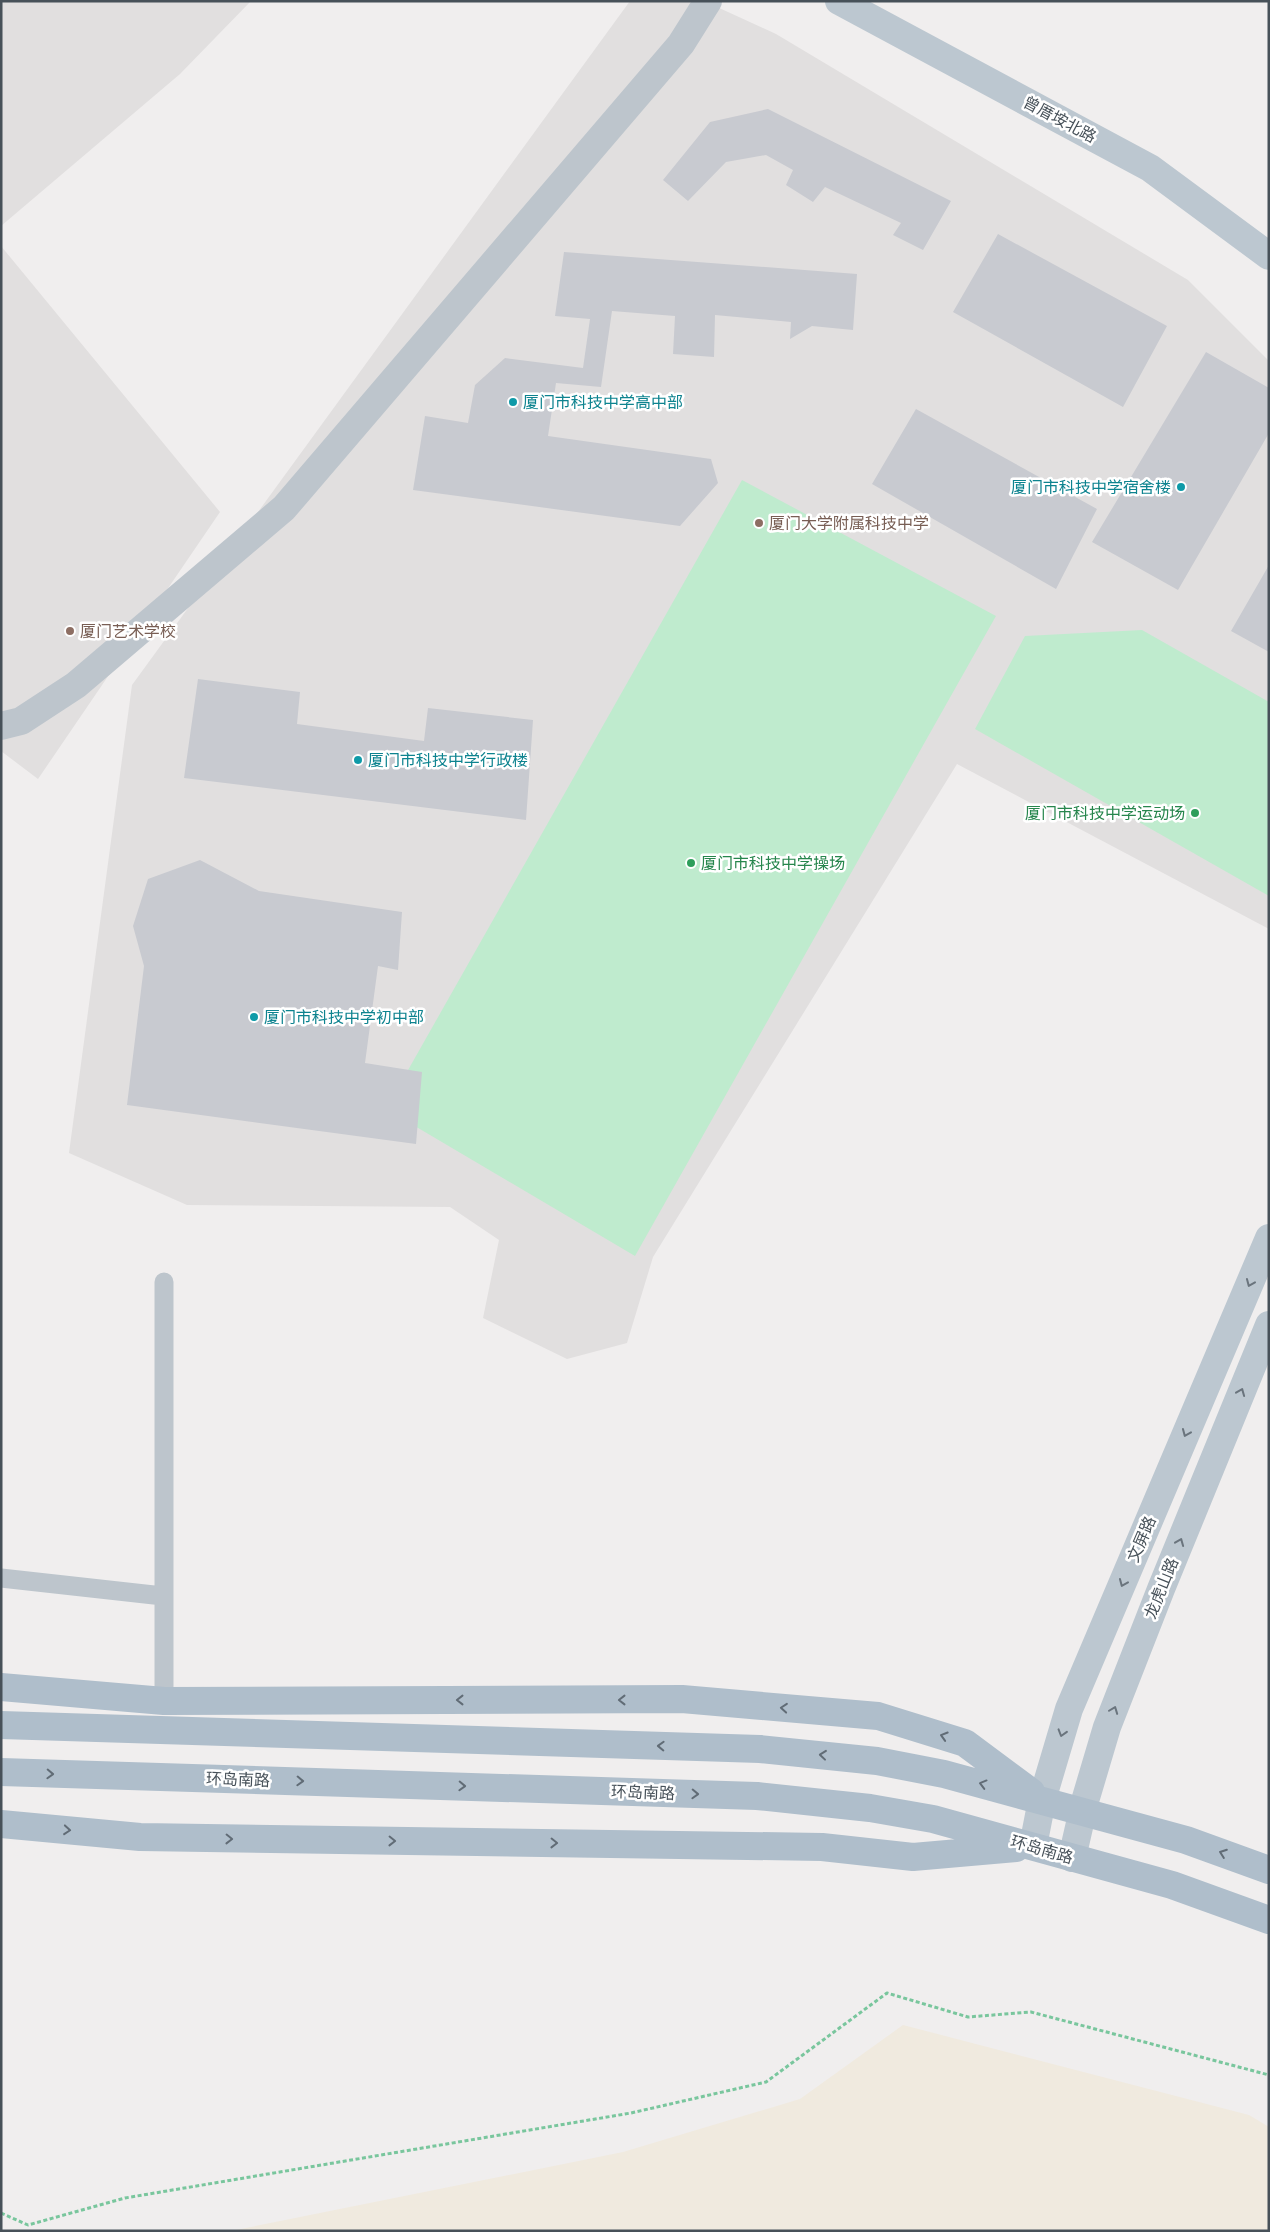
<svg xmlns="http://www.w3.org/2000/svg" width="1270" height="2232" font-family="'Varela Round','Noto Sans SC',sans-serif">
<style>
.education{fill:#e1dfdf}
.green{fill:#bfebce}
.sand{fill:#f0eadf}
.building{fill:#c8cad0}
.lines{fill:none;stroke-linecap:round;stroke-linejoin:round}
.path{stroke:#79c69d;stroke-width:3;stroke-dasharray:4 2.5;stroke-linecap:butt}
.lane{stroke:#bdc5cc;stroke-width:19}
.street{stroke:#bdc5cc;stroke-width:28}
.secondary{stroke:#bcc7d0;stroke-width:28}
.primary{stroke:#afbecb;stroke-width:28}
.oneway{stroke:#6a747d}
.oneway2{stroke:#616c76}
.culture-dot{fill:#0f9aa8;stroke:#fff;stroke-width:2}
.education-dot{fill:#8d6e63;stroke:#fff;stroke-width:2}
.leisure-dot{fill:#2e9e5b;stroke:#fff;stroke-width:2}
.labels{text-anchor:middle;stroke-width:5;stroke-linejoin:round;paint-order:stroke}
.street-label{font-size:16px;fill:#475159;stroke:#fff}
.culture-label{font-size:16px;fill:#0d838f;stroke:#fff;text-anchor:start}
.education-label{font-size:16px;fill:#785e54;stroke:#fff;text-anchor:start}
.leisure-label{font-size:16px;fill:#27864d;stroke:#fff;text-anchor:end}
</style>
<rect width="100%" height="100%" fill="#f0eeee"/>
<path class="education" d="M1 1H251L180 74 1 226Z
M630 1H704L776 34 1188 280 1269 361V929L957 764 653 1257 627 1343 567 1359 483 1318 499 1240 450 1207 187 1205 69 1153 132 685Z
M1 246 220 512 38 779 1 751Z"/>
<path class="green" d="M742 480 996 616 635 1256 386 1109Z
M1142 630 1269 702V896L975 729 1025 636Z"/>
<path class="sand" d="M903 2025 1249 2115 1269 2127V2231H231L623 2152 800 2099Z"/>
<path class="building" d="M768 109 951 201 923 250 893 235 901 223 825 187 813 202 786 185 793 170 766 155 726 162 688 201 663 180 710 122Z
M998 234 1167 326 1123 407 953 312Z
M564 252 857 274 853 330 812 326 790 339 791 322 715 315 714 357 673 354 675 316 612 311 601 387 556 383 548 436 711 459 718 483 680 526 413 490 425 416 468 423 475 385 505 358 583 368 590 319 555 316Z
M1206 352 1269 388V433L1178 590 1092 542Z
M916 409 1097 509 1056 589 872 484Z
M1269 565V652L1231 631Z
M198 679 300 692 297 724 424 741 428 708 533 720 526 820 184 778Z
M200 860 259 891 402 912 398 970 378 966 365 1063 422 1072 416 1144 127 1105 144 966 133 926 148 879Z"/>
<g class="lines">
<path class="path" d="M1 2213 28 2225 125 2198 631 2113 766 2082 887 1993 968 2017 1031 2012 1269 2075"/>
<path class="lane" d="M164 1282V1701
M1 1578 163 1596"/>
<path class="street" d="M1 726 21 721 76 685 284 508 681 44 708 1"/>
<path class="secondary" d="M839 1 1150 168 1269 256
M1033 1846 1042 1800 1069 1709 1269 1238
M1072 1858 1085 1801 1107 1727 1161 1589 1269 1325"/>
<path class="primary" d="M1 1687 164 1701 682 1699 878 1716 965 1743 1031 1792
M1 1725 760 1749 877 1761 944 1774 1186 1840 1269 1870
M1 1772 757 1796 870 1808 933 1819 1172 1885 1269 1920
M1 1824 140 1837 822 1847 913 1857 1016 1848"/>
</g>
<defs><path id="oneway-chevron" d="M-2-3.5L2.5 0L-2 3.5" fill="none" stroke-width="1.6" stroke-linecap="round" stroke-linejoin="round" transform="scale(1.25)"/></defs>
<g class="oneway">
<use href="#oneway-chevron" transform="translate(1250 1283) rotate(113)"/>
<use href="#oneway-chevron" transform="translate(1241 1392) rotate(-68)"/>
<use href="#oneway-chevron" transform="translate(1186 1433) rotate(113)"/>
<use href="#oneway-chevron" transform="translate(1180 1542) rotate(-68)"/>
<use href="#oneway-chevron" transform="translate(1123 1583) rotate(113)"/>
<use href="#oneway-chevron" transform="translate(1114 1710) rotate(-69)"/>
<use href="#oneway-chevron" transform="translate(1062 1733) rotate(107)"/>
</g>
<g class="oneway2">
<use href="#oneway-chevron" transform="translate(460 1700) rotate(180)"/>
<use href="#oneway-chevron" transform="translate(622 1700) rotate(180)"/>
<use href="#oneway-chevron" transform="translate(784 1708) rotate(-175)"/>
<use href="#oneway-chevron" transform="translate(944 1736) rotate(-163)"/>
<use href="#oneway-chevron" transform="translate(661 1746) rotate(-178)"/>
<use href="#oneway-chevron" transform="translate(823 1755) rotate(-174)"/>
<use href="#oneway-chevron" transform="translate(50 1774) rotate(2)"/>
<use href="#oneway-chevron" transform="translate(300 1781) rotate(2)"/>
<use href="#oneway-chevron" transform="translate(983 1784) rotate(-165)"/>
<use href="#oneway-chevron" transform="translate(462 1786) rotate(2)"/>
<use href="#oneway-chevron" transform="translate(695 1794) rotate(2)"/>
<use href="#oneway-chevron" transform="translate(67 1830) rotate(5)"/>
<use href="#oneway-chevron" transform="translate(229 1839) rotate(1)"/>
<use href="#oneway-chevron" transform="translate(392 1841) rotate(1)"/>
<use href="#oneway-chevron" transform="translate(554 1843) rotate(1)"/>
<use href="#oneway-chevron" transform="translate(1223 1853) rotate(-160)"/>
</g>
<g class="culture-dot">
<circle cx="513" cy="402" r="5"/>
<circle cx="1181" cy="487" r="5"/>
<circle cx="358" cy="760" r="5"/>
<circle cx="254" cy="1017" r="5"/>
</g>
<g class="education-dot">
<circle cx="759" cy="523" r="5"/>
<circle cx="70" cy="631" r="5"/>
</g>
<g class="leisure-dot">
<circle cx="1195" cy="813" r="5"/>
<circle cx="691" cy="863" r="5"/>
</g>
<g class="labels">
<g class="street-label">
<text transform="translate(1060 119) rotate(28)" y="6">曾厝垵北路</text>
<text transform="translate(1141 1539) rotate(-67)" y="6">文屏路</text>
<text transform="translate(1161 1588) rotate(-68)" y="6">龙虎山路</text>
<text transform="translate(238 1779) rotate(2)" y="6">环岛南路</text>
<text transform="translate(643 1792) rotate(2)" y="6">环岛南路</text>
<text transform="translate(1042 1849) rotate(16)" y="6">环岛南路</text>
</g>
<g class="culture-label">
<text x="523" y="408">厦门市科技中学高中部</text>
<text x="1171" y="493" text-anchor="end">厦门市科技中学宿舍楼</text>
<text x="368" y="766">厦门市科技中学行政楼</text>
<text x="264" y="1023">厦门市科技中学初中部</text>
</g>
<g class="education-label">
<text x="769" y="529">厦门大学附属科技中学</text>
<text x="80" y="637">厦门艺术学校</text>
</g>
<g class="leisure-label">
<text x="1185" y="819">厦门市科技中学运动场</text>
<text x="701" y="869" text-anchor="start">厦门市科技中学操场</text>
</g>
</g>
<rect width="1270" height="2232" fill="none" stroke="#475159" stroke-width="5"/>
</svg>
